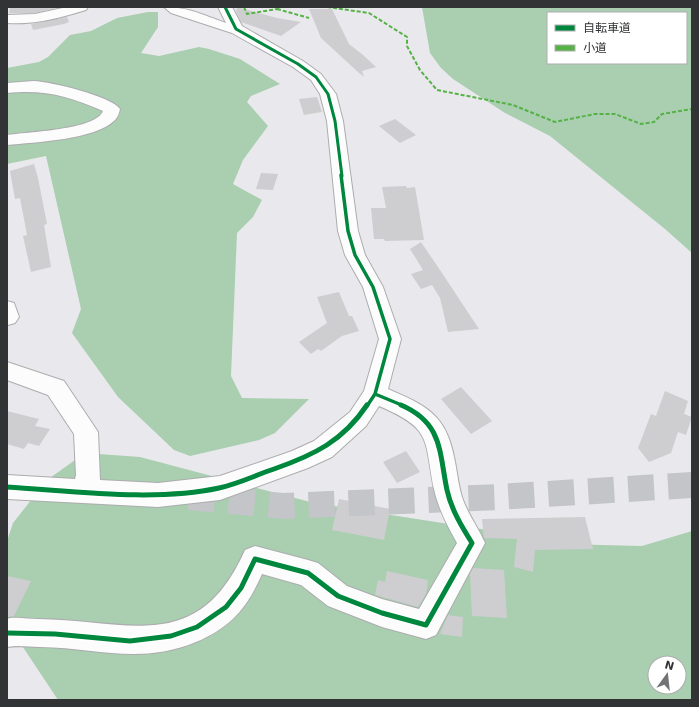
<svg xmlns="http://www.w3.org/2000/svg" width="699" height="707" font-family="'DejaVu Sans','Noto Sans JP',sans-serif">
<style>
.forest{fill:#a9ceb0;fill-rule:evenodd}
.building{fill:#ceced0}
.lines{fill:none;stroke-linecap:round;stroke-linejoin:round}
.minor-tunnel{stroke:#c4c5c8;stroke-width:26;stroke-dasharray:26 14;stroke-linecap:butt}
.minor-casing{stroke:#acacaf;stroke-width:2}
.minor{fill:#fcfcfc;fill-rule:evenodd}
.quiet{stroke:#56b246;stroke-width:2;stroke-dasharray:4 2;stroke-linecap:butt}
.cycleway-far2-casing{stroke:#fff;stroke-width:5}
.cycleway-far1-casing{stroke:#fff;stroke-width:6}
.cycleway-casing{stroke:#fff;stroke-width:8}
.cycleway-far2{stroke:#00873e;stroke-width:3}
.cycleway-far1{stroke:#00873e;stroke-width:3.5}
.cycleway{stroke:#00873e;stroke-width:5}
</style>
<rect width="100%" height="100%" fill="#e9e9ed"/>
<path class="forest" d="M422 7H692V253L665 229 550 136 505 113 453 79 441 68 430 53ZM548 13H686V63H548Z
M148 12H158V27L141 53 159 56 199 47 209 49 240 59 280 84 251 96 247 102 268 126 243 160 233 184 262 200 253 217 237 233 231 376 242 398 309 399 275 433 259 440 190 456 174 450 118 397 72 333 81 309 46 156 7 164V68L39 62 48 57 70 35 91 31 117 18Z
M85 453 140 457 314 503 481 529 562 544 642 546 692 531V700H58L7 623V541L13 523 47 480ZM655 663H679V687H655Z"/>
<path class="building" d="M10 7H60L35 13H9Z
M237 7 277 18 301 22 281 36 241 22 236 11Z
M309 9H332L349 44 363 55 376 67 362 71 364 77 358 72 321 38Z
M67 17 69 22 64 24 33 30 31 24Z
M317 97 322 112 304 115 299 99Z
M395 119 416 135 400 143 379 126Z
M34 164 38 178 47 224 44 225 51 267 31 272 23 236 27 235 20 198 15 199 10 171Z
M261 173 278 174 273 190 256 189Z
M406 186 407 188 415 187 424 240 385 241 384 239H374L371 208H386L382 187Z
M421 242 440 270 479 329 448 332 440 298 432 285 421 289 411 274 423 270 410 249Z
M339 292 349 316H352L359 331 342 336 321 351 318 349 311 354 299 342 327 323 317 297Z
M461 387 492 421 471 434 441 399Z
M665 391 688 401 684 414 692 417 686 435 678 432 671 453 649 462 638 448 651 414 656 416Z
M7 411 39 419 35 426 50 429 39 446 28 443 24 449 7 444Z
M406 451 420 472 397 483 383 462Z
M339 499 390 509 384 540 332 530Z
M585 517 593 549 535 550 533 572 514 567 517 539 484 538 482 519Z
M473 568 504 570 507 618 472 616 470 574Z
M387 571 428 580 426 594 418 607 375 595 378 580 385 582Z
M7 576 31 581 14 616 7 617Z
M448 615 463 617 462 637 440 634Z"/>
<g class="lines">
<path class="minor-tunnel" d="M189 497 283 506 498 497 692 485"/>
<g class="minor-casing">
<path id="minor" d="M67 7H88L86 10C60 18 34 25 7 23V15L35 14Z
M164 7C189 7 203 15 226 23L218 7H232L242 26 303 61 321 74 336 94 343 121 358 231 365 255 383 287 401 339 388 389C425 405 446 414 454 457 457 470 458 484 462 497 467 513 478 527 485 543L436 635 426 639 382 627 328 606 301 585 262 574C247 608 231 627 196 642 140 665 98 648 40 647 29 647 18 645 7 647V619L10 618C20 617 29 619 38 619 129 620 198 656 245 550L255 546 308 560 318 563 347 586 382 599 419 609 457 543C448 527 438 508 434 489 424 439 433 429 379 406L366 426 332 457 308 468 220 500 158 507 7 499V475L75 479 76 475 74 434 48 395 7 380V362L64 381 98 432 100 480 158 483 220 476 292 451 314 441 350 412 364 391 379 339 363 287 345 255 338 231 327 121 320 94 311 80 293 67 232 33 171 13Z
M34 81C51 82 111 96 120 109 119 113 118 117 115 120 95 140 35 142 7 145V135C26 132 96 130 103 111 69 96 44 89 7 93V83Z
M7 301 14 303 19 317 15 323 8 325Z"/>
</g>
<use href="#minor" class="minor"/>
<path class="quiet" d="M244 7 247 14 277 9 279 7
M327 7 369 13 407 37V46L420 70 437 90 513 105 555 122 595 114H615L641 124 654 122 662 114 692 109
M277 9 309 18"/>
<g class="cycleway-far2-casing">
<path id="cycleway-far2" d="M225 7 236 29 298 64 316 77 328 94 335 121 342 176"/>
</g>
<g class="cycleway-far1-casing">
<path id="cycleway-far1" d="M341 175 348 231 355 255 373 287 390 339 375 394 367 406
M375 394 404 406"/>
</g>
<g class="cycleway-casing">
<path id="cycleway" d="M7 487C74 491 155 502 219 488 238 484 256 475 274 469 314 455 343 441 367 405
M7 633 55 634 130 641 171 636 197 627 226 607 241 588 255 559 308 573 338 596 382 613 426 625 472 543C462 527 451 509 447 490 439 452 443 423 401 405"/>
</g>
<use href="#cycleway-far2" class="cycleway-far2"/>
<use href="#cycleway-far1" class="cycleway-far1"/>
<use href="#cycleway" class="cycleway"/>
</g>
<rect width="699" height="707" fill="none" stroke="#323335" stroke-width="16"/>
<rect x="547" y="12" width="140" height="52" fill="#ffffff" stroke="#adadae"/>
<rect x="555" y="25" width="20" height="6" fill="#00873e" stroke="#adadae"/>
<text x="583" y="32" font-size="12" fill="#323335">自転車道</text>
<rect x="555" y="45" width="20" height="6" fill="#56b246" stroke="#adadae"/>
<text x="583" y="52" font-size="12" fill="#323335">小道</text>
<g transform="translate(667 675) rotate(15)"><circle r="19" fill="#ffffff" stroke="#adadae"/>
<path d="M0-3L7 15L0 10L-7 15Z" fill="#727375"/>
<text y="-6" font-size="11" font-weight="bold" text-anchor="middle" fill="#323335">N</text>
</g>
</svg>
